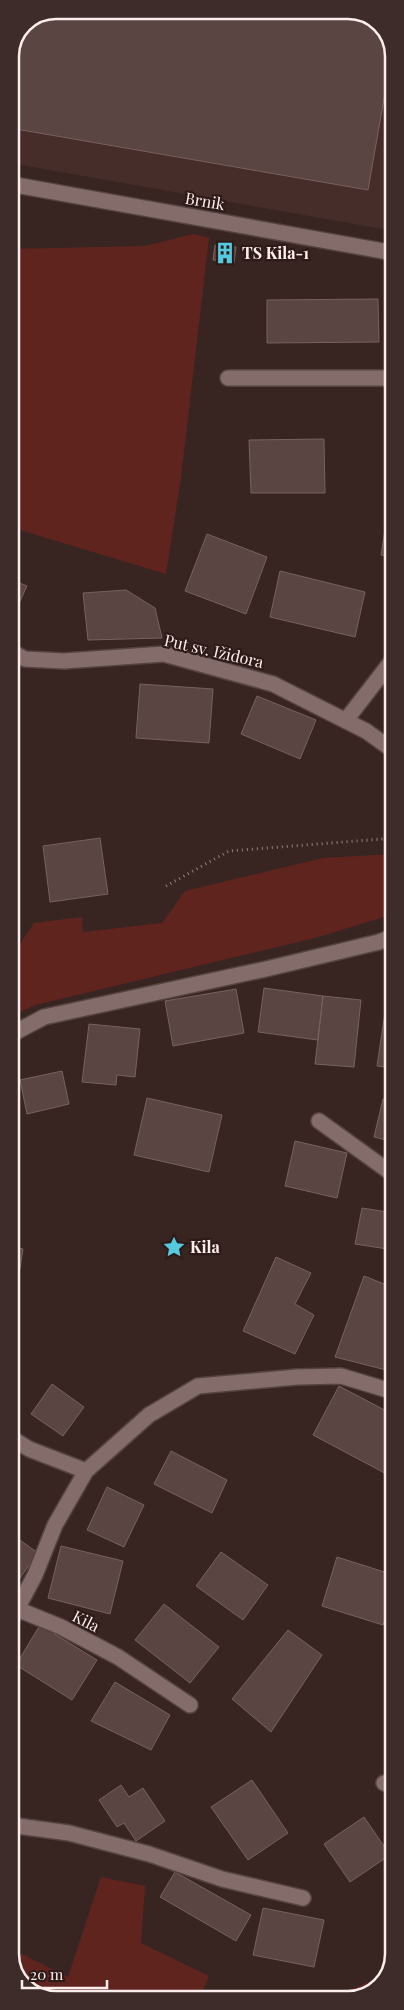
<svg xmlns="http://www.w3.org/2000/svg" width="404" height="2010" font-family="'Playfair Display',serif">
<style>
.built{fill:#472d29}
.green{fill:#60241f}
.building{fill:#5a4542;stroke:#78615e}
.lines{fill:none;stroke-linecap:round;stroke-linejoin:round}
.minor-casing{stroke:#544341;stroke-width:18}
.path{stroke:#90807d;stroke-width:3;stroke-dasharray:1 4;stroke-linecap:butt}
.minor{stroke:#836c69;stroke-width:15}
.labels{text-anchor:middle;stroke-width:4.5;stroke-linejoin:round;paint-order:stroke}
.street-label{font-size:16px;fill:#fceeec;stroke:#2e1b19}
.poi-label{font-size:16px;font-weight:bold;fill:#fceeec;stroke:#2e1b19;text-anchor:start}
.rim{fill:none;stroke:#fceeec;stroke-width:2.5}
</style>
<rect width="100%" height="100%" fill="#382522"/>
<path class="built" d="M55 10H354L380 23 394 49V231L10 163V55L24 23Z"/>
<path class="green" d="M193 234 209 238 181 477 166 574 10 527V249L145 246Z
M394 854V914L315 938 35 1005 10 1017V959L34 923 82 917 83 932 162 923 185 891 323 858Z
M101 1877 145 1886 141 1943 209 1976 199 2000H50L24 1987 10 1961V1948L68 1977Z
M386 1975 383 1984 355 2000H325Z"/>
<path class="building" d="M55 10H354L380 23 393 47 368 190 10 128V55L24 23Z
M215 245 236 247 234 263 213 260Z
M378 299 379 342 267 343V300Z
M324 439 325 493H251L249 440Z
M391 493H394V557L381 555Z
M207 534 267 557 246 614 185 591Z
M280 571 365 592 355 637 270 617Z
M10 579 27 586 10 623Z
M126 590 155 608 162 638 88 640 83 593Z
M140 684 213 689 209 743 136 738Z
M257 696 316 720 300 759 241 734Z
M100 838 108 894 50 902 43 846Z
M391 973H394V1068L377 1066Z
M264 988 323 996 318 1040 258 1032Z
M236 989 244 1033 173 1046 165 1001Z
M323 996 361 1000 354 1067 315 1064Z
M89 1024 140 1029 135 1077 117 1075 116 1085 82 1082Z
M62 1071 69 1104 27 1114 20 1080Z
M147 1098 222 1115 209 1172 134 1155Z
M383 1099 394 1101V1142L374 1137Z
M295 1141 347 1153 337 1198 285 1186Z
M362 1208 394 1213V1250L355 1244Z
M10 1246 23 1249 19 1275 10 1274Z
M276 1257 311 1273 295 1304 314 1315 295 1354 243 1331Z
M364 1276 394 1288V1372L335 1357Z
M52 1384 84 1407 63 1436 31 1414Z
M339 1386 394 1415V1478L313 1435Z
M171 1451 227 1480 212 1513 154 1484Z
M107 1487 144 1505 124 1547 87 1530Z
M10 1533 38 1553 15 1585 10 1582Z
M61 1546 123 1561 110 1614 48 1598Z
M221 1552 268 1585 243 1620 196 1586Z
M337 1557 394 1575V1590L383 1625 322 1606Z
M164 1604 219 1647 190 1683 135 1640Z
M40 1625 97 1660 72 1700 16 1665Z
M288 1630 322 1655 271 1732 232 1699Z
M115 1682 170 1715 151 1750 91 1721Z
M10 1698 16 1700 10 1713Z
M394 1734V1758L385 1754Z
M252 1780 288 1833 248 1860 211 1807Z
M121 1785 129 1797 143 1788 165 1821 136 1841 124 1823 117 1827 99 1800Z
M364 1817 390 1855 350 1882 324 1844Z
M175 1872 251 1915 236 1941 160 1897Z
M263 1908 324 1920 314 1967 253 1955Z"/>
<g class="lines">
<g class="minor-casing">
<path id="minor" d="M10 184 394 253
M228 378H394
M10 651 25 659 64 661 164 654 273 684 366 731 394 751
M346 720 394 658
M10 1035 44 1017 266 969 379 942 394 936
M319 1121 394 1175
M10 1437 29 1449 86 1471
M10 1624 17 1609
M190 1705 118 1657 61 1627 17 1609 35 1575 55 1525 86 1471 149 1415 198 1386 297 1377 341 1376 394 1392
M384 1783 394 1786
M10 1825 69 1833 149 1854 222 1879 303 1898"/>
</g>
<path class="path" d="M166 886 229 851 394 838"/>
<use href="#minor" class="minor"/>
</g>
<defs>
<g id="building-bare" transform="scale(1.725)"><path d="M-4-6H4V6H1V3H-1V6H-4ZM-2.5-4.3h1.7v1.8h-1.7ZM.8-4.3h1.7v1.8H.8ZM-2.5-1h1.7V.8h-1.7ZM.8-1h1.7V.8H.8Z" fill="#55cadf" stroke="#2e1b19" stroke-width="2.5" paint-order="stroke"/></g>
<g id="sight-bare" transform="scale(1.725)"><path d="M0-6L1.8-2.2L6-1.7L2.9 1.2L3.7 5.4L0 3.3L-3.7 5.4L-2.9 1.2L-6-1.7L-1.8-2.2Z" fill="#55cadf" stroke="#2e1b19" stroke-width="2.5" paint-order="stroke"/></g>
</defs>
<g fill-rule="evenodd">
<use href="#building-bare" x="225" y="253"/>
<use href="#sight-bare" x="174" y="1247"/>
</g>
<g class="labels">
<g class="street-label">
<text transform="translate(205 201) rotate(10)" y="6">Brnik</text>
<text transform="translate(214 651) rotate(13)" y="6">Put sv. Ižidora</text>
<text transform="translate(86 1621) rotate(27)" y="6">Kila</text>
</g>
<g class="poi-label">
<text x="242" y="259">TS Kila-1</text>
<text x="190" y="1253">Kila</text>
</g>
</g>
<path d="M0 0H404V2010H0ZM56 19H348A37 37 0 0 1 385 56V1954A37 37 0 0 1 348 1991H56A37 37 0 0 1 19 1954V56A37 37 0 0 1 56 19Z" fill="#3e2c2a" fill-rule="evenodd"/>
<path class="rim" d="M56 19H348A37 37 0 0 1 385 56V1954A37 37 0 0 1 348 1991H56A37 37 0 0 1 19 1954V56A37 37 0 0 1 56 19Z"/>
<path d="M22 1980v8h85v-8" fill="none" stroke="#fceeec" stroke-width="2.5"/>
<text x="30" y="1980" font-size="15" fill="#fceeec" stroke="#2e1b19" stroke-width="4" paint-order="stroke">20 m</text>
</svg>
